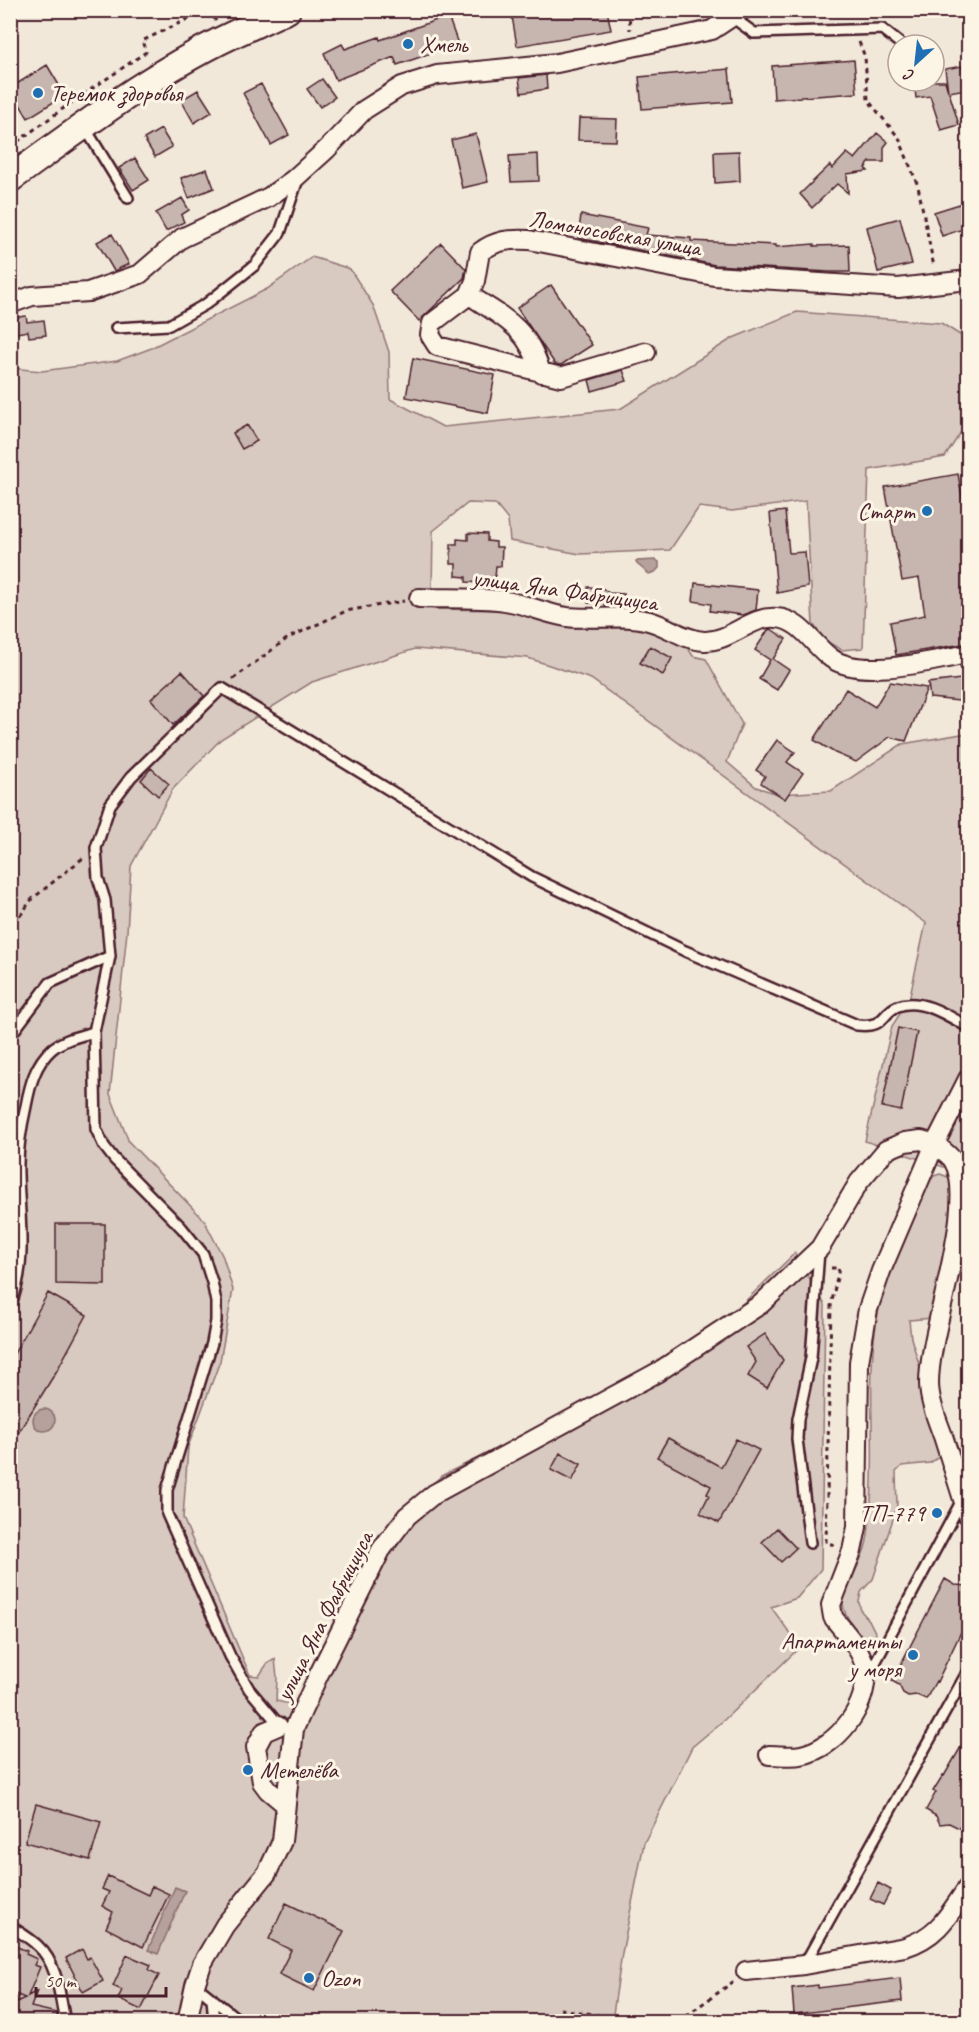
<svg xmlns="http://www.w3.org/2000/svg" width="979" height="2032" font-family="Caveat,sans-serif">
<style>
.green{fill:#d8cac0;stroke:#917476;stroke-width:1.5}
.water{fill:#b6a19c;stroke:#8b6d6f;stroke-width:1.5}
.building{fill:#c7b6af;stroke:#4a1f2b;stroke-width:1.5}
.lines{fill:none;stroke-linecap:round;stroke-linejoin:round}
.lane-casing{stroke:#4a1f2b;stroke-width:14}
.street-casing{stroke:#4a1f2b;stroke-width:22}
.secondary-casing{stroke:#4a1f2b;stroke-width:30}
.path{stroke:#4a1f2b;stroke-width:3;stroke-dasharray:4.5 4.5;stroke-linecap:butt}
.lane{stroke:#fcf5e5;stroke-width:9}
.street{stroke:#fcf5e5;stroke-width:18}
.secondary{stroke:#fcf5e5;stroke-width:26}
.poi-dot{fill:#1f6fb2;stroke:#fcf5e5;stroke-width:2}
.labels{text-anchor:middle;stroke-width:6;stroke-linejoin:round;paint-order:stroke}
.poi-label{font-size:24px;fill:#4a1f2b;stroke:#fcf5e5;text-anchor:start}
.street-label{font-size:24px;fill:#4a1f2b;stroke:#fcf5e5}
</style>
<rect width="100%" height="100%" fill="#f1e8da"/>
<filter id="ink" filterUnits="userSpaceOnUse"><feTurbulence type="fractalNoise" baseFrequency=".0167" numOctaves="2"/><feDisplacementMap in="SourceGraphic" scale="12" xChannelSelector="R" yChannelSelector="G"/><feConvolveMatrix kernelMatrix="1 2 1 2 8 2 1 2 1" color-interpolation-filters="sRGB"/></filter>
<g filter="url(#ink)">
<path class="green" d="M312 257 350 269 373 305 389 352 390 399 443 427 620 409 733 338 797 312 941 323 968 340V421L945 457 869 470 863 648 842 650 826 641 813 624 806 501 732 511 699 507 670 550 580 554 510 541 508 520 495 504 468 503 433 531 432 592 433 609 503 610 572 628H645L688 648 693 656 706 659 742 724 727 762 756 787 778 794 831 791 902 744 968 733V1179L965 1174 865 1141 892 1026 909 1000 926 923 591 679 528 658 415 649 312 682 221 739 173 789 131 866 127 932 110 1094 129 1142 204 1220 223 1257 233 1290 220 1361 188 1447 183 1518 250 1675 259 1676 267 1664 275 1659 277 1677 276 1701 295 1705 374 1541 403 1508 443 1475 594 1401 736 1310 795 1253 825 1305 821 1569 797 1598 771 1607 800 1647 724 1720 692 1747 644 1843 622 1953 612 2021H11L10 368 42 371 117 361 149 349 267 289Z
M940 1174 948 1177 952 1181V1221L933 1318 909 1320 911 1338 946 1452 930 1463 902 1466 896 1472 897 1507 873 1579 861 1592 859 1602 861 1611 869 1620 876 1634 872 1640C860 1639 843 1615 843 1603 843 1593 861 1562 865 1548 869 1537 869 1524 870 1512 877 1450 866 1387 876 1325 883 1276 908 1229 927 1184L934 1176Z"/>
<path class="water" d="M656 560 659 562V568L655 572 649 574 637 564 636 561Z
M33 1420a11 11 0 1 1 22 0a11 11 0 1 1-22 0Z
M175 1887 185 1891 158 1954 148 1950Z"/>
<path class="building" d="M511 10H607L611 30 517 46Z
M448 16 458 44 397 65 394 57 336 80 324 53 342 44 345 49 379 37 380 40Z
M854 60 857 93 774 99 772 66Z
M47 65 65 95 28 118 10 88Z
M962 66 966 89 949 92 959 125 941 130 930 96 916 98 914 81H945L948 91 945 69Z
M729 69 732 102 642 109 639 77Z
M546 75 547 89 521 93 519 78Z
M322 79 335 97 320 107 307 89Z
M261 84 289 135 271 145 243 93Z
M198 90 212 112 194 123 181 100Z
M579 118 617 119 616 141 578 140Z
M161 129 172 147 155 157 144 139Z
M877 133 888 142 884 147V162H870L865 168 868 171 847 174 848 193 837 184 812 208 800 194 830 165 832 169 847 153 855 159Z
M476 134 488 182 462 188 451 140Z
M739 151 740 181 715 183 714 152Z
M538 154 539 181 511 182 509 156Z
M135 158 149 180 133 190 119 168Z
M207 169 214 188 189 198 181 178Z
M182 198 189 210 181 215 184 222 166 231 156 213Z
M969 201V227L942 236 934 212Z
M581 215 648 228 646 235 691 238V241L776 245V247L814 244V246L849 245 850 272H829L715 265 578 238Z
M900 218 912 264 878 272 867 227Z
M112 234 129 264 114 271 97 242Z
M441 243 466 269 464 278 419 321 390 291Z
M551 285 592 345 561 365 555 364 517 308Z
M26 316 27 322 44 320 46 335 29 337 28 331 10 334V318Z
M413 358 495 375 488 413 406 397Z
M623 370 627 381 592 391 589 380Z
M247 425 257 441 242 449 233 433Z
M958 474 969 535V643L896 655 890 622 925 615 919 578 902 581 885 487Z
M785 511 789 553 805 552 808 587 777 593 770 513Z
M468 533 487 534V541L496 542V547H502L501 566H496L495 578 485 577 484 583 466 582V577L456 576V564H451V544H457V539L468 540Z
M695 583 758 590 756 610 743 615 710 611 711 604 693 601Z
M588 587 602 588 609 593 624 594 625 604 623 606H605V603H588Z
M771 629 786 639 773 659 789 670 777 690 759 679 770 660 755 650 768 630Z
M650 646 672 658 663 675 640 663Z
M182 671 204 696 173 725 151 699Z
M969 678V702L930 698 928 683Z
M890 682 927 688 906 741 890 737 856 762 835 753 814 740 846 689 875 707Z
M777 740 795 752 787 762 803 773 785 799 761 783 765 776 756 770Z
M151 768 169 784 158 796 141 780Z
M898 1028 917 1032 901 1111 882 1107Z
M56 1224H105V1285L56 1284Z
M48 1293 87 1315 56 1372 10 1446V1361Z
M765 1334 783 1360 767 1388 748 1376 756 1362 746 1347Z
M668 1438 721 1467 736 1439 759 1450 719 1523 700 1513 709 1495 707 1494 711 1486 657 1457Z
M560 1453 581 1464 572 1481 551 1470Z
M777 1528 796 1548 781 1562 762 1542Z
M945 1579 955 1585 969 1586V1622L963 1633 961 1632 937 1682 936 1681 926 1699 917 1695 908 1696 903 1693 899 1685 892 1681Z
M969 1733V1818L962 1822 959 1828 949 1823 940 1824 936 1816 926 1810 936 1792 933 1791 943 1775 944 1776Z
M36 1804 101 1822 90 1860 25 1842Z
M108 1876 148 1895 152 1886 169 1894 143 1947 106 1928 113 1912 102 1906 109 1892 102 1889Z
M878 1883 891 1890 883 1905 870 1899Z
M286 1903 344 1931 314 1991 279 1974 291 1950 269 1939Z
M10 1944 27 1951 26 1954 37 1959 34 1965 40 1967 28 1996 37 1991 31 2007 57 2013 58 2022H11L16 2002 25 1998 10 1992Z
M82 1949 87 1959 90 1957 103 1981 83 1992 66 1958Z
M127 1955 151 1965 149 1970 159 1975 141 2010 118 1999 122 1990 113 1986Z
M900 1978 902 2001 794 2014 792 1988 818 1985V1988Z"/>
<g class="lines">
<g class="lane-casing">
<path id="lane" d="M732 17 754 33 882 29 902 45
M84 126 128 198
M116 328 169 325 206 304 255 265 280 233 298 179
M10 1036 50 983 110 956
M10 1306C28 1265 19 1217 18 1174 17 1151 21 1128 26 1106 30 1085 35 1064 52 1049 64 1039 80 1036 94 1032
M810 1543 797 1439 798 1419 811 1358 819 1251
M868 1676 962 1500
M280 1726 249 1689 230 1656 167 1514V1490L212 1343 216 1321V1302L212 1282 203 1254 182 1228 114 1159 104 1146 96 1129 94 1032 110 956 105 900 98 878 96 848 110 805 131 777 222 688 532 877 685 951 857 1025C886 1028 880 1014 898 1006 920 997 949 1016 968 1027
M10 1926C19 1932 30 1938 38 1946 58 1964 60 1997 65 2022
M804 1965 968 1671
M195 1985 241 2022
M212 1998 214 2022"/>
</g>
<g class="street-casing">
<path id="street" d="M469 295C505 318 529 329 541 373
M10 304 32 296 88 292 140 274 182 238 269 197 294 179 327 149 364 110 402 86 437 75 557 63 712 30 742 10
M646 352 561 377 437 346 430 335 432 323 469 295 475 281 480 252C496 240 510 239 529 240L714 276 898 288 968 280
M419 598C446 599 479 597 505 601 526 604 546 614 567 617 594 620 622 614 649 621 668 626 684 640 704 641 730 642 751 615 777 618 801 620 813 645 831 658 861 680 934 660 968 654
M278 1726 264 1732 256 1747 262 1782 268 1790 286 1805
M769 1755C779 1755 791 1757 801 1755 837 1748 870 1705 865 1668 862 1649 844 1632 833 1617L831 1605 852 1551 857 1527 859 1362 868 1309 881 1271 935 1144C941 1149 948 1154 953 1160 979 1203 929 1327 929 1383 929 1400 937 1420 943 1436 951 1462 960 1489 968 1515
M746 1971 804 1965 905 1947C939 1936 949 1914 968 1887
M187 2022 195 1985 202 1964 225 1925 267 1873 282 1841 294 1729 318 1676 381 1550 407 1516 434 1494 658 1372 761 1304 820 1248 859 1182 886 1150 905 1142 921 1140 935 1144 968 1079"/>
</g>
<g class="secondary-casing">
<path id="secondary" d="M10 179C86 124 160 67 245 29 259 23 273 15 287 10"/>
</g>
<path class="path" d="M209 10 216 21
M629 10 630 30
M859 42 865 57 868 100 899 138 918 186 934 267
M10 147 68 105 146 52 142 41 207 10
M233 679 288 638 346 611 404 601
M20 916 32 899 83 858
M831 1268H839L831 1306 826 1543 836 1545
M560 2009 645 2022
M660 2022 687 2015 733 1982"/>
<use href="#lane" class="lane"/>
<use href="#street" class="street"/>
<use href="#secondary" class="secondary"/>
</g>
</g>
<g class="poi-dot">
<circle cx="408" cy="44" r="6"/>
<circle cx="38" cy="93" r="6"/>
<circle cx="927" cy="511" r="6"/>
<circle cx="937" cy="1513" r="6"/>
<circle cx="913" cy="1655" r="6"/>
<circle cx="248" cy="1770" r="6"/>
<circle cx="309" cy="1978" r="6"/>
</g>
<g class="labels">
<g class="poi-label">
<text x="420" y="52">Хмель</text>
<text x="50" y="101">Теремок здоровья</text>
<text x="915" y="519" text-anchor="end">Старт</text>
<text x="925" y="1521" text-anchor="end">ТП-779</text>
<text x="901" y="1649" text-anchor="end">Апартаменты<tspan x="901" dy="28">у моря</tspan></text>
<text x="260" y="1778">Метелёва</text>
<text x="321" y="1986">Ozon</text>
</g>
<g class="street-label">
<text transform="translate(615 233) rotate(10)" y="8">Ломоносовская улица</text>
<text transform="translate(565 590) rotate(8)" y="8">улица Яна Фабрициуса</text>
<text transform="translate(324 1616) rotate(-63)" y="8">улица Яна Фабрициуса</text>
</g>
</g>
<rect width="979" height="2032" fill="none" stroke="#fcf5e5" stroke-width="36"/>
<rect x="18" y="18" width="943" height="1996" fill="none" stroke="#4a1f2b" stroke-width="2" filter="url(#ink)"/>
<g transform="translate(916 63) rotate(207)"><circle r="28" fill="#fcf5e5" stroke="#b59f9b" stroke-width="1.5"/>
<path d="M0-4.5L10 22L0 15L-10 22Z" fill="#1f6fb2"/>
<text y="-9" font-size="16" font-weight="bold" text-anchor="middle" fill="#4a1f2b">С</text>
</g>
<path d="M36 1987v9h130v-9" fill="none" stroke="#4a1f2b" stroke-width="3"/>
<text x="45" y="1987" font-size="18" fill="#4a1f2b" stroke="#fcf5e5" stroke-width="4.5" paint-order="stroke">50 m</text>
</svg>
